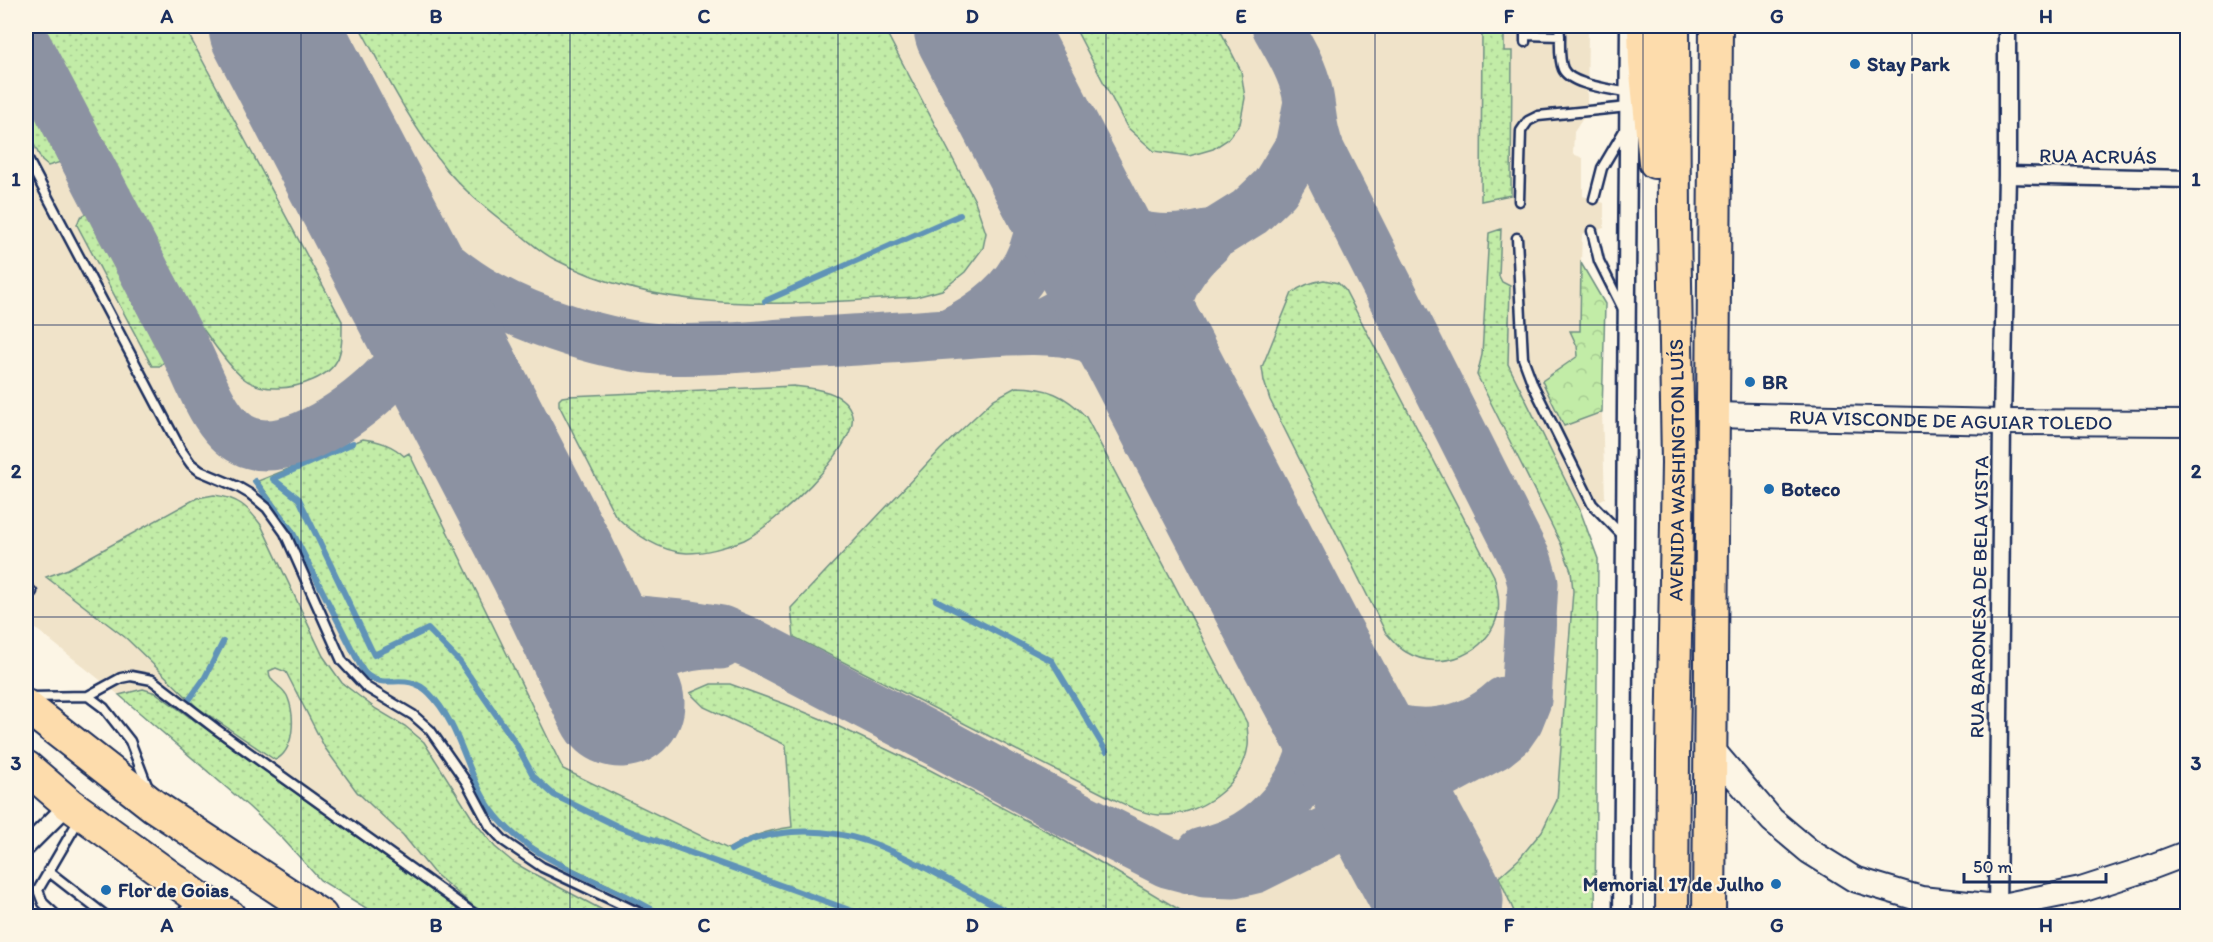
<svg xmlns="http://www.w3.org/2000/svg" width="2213" height="942" font-family="Itim,sans-serif">
<style>
.built{fill:#f0e3c9}
.grass{fill:url(#grass-dots);stroke:#6e8e82;stroke-width:1.5}
.forest{fill:url(#forest-crowns);stroke:#6e8e82;stroke-width:1.5}
.lines{fill:none;stroke-linecap:round;stroke-linejoin:round}
.stream{stroke:#6193b7;stroke-width:6}
.taxiway{stroke:#8c92a2;stroke-width:51}
.runway{stroke:#8c92a2;stroke-width:129}
.lane-casing{stroke:#1b2f5e;stroke-width:13}
.street-casing{stroke:#1b2f5e;stroke-width:21}
.secondary-casing{stroke:#1b2f5e;stroke-width:28}
.highway-casing{stroke:#1b2f5e;stroke-width:36}
.lane{stroke:#fcf5e5;stroke-width:8}
.street{stroke:#fcf5e5;stroke-width:16}
.secondary{stroke:#fcf5e5;stroke-width:24}
.highway{stroke:#fddcac;stroke-width:32}
.grid{fill:none;stroke:#1b2f5e;stroke-width:1.5;stroke-opacity:0.55}
.poi-dot{fill:#1f6fb2;stroke:#fcf5e5;stroke-width:2}
.labels{text-anchor:middle;stroke-width:4.5;stroke-linejoin:round;paint-order:stroke}
.poi-label{font-size:20px;font-weight:bold;fill:#1b2f5e;stroke:#fcf5e5;text-anchor:start}
.street-label{font-size:20px;fill:#1b2f5e;stroke:#fcf5e5}
.neatline{fill:none;stroke:#1b2f5e;stroke-width:2}
.grid-label{font-size:20px;text-anchor:middle;font-weight:bold;fill:#1b2f5e}
</style>
<defs>
<pattern id="grass-dots" width="8" height="8" patternUnits="userSpaceOnUse" patternTransform="scale(1.5)"><rect width="8" height="8" fill="#c2eca7"/><path d="M2 2h.1M6 6h.1" fill="none" stroke="#a6cb92" stroke-width="1.8" stroke-linecap="round"/></pattern>
<pattern id="forest-crowns" width="20" height="18" patternUnits="userSpaceOnUse" patternTransform="scale(1.5)"><rect width="20" height="18" fill="#c2eca7"/><path d="M2 6a3 3 0 1 1 6 0M12 15a3 3 0 1 1 6 0" fill="none" stroke="#a6cb92"/></pattern>
</defs>
<rect width="100%" height="100%" fill="#fcf5e5"/>
<filter id="ink" filterUnits="userSpaceOnUse"><feTurbulence type="fractalNoise" baseFrequency=".0167" numOctaves="2"/><feDisplacementMap in="SourceGraphic" scale="12" xChannelSelector="R" yChannelSelector="G"/><feConvolveMatrix kernelMatrix="1 2 1 2 8 2 1 2 1" color-interpolation-filters="sRGB"/></filter>
<g filter="url(#ink)">
<path class="built" d="M26 26H1588L1587 112 1574 132 1573 154 1583 158V196L1604 203V228L1582 234 1581 263 1605 304 1602 412 1605 498 1580 510 1598 559 1595 916H379L320 880 283 839 249 807 119 695 26 621Z"/>
<path class="grass" d="M35 26H184L342 321C342 350 343 367 313 380 293 389 262 393 243 378 226 364 213 342 200 325 189 310 177 296 167 281 116 200 77 112 35 26Z
M359 26H883L975 201 986 233 983 248 965 272 942 290 916 297C793 303 668 318 554 259 540 252 527 239 514 230 490 212 465 192 446 169 411 125 386 75 359 26Z
M1074 26H1218L1241 71 1245 98 1240 124 1227 140 1213 149 1189 156 1154 151 1127 127Z
M1482 26H1504V51H1512L1511 195 1481 201Z
M26 77 64 151 61 162 48 166 42 161 26 128Z
M89 212 100 217 169 346 168 358 160 366H152L77 225 80 217Z
M1501 229 1499 276 1502 282 1510 286 1508 364 1580 510 1598 559 1595 916H1516L1499 877 1519 859 1542 831 1557 800 1573 591 1571 571 1561 544 1477 375 1482 355 1489 233Z
M1324 280 1338 283 1345 290 1494 576C1497 589 1500 600 1498 613 1489 654 1441 673 1406 652 1398 648 1392 639 1386 633L1270 400 1264 381 1262 367 1292 293C1302 285 1311 282 1324 280Z
M794 386C813 388 847 391 852 415 859 447 772 527 744 540 728 547 705 553 687 553 661 552 632 533 615 515L559 405V400L562 397 569 396Z
M1016 387C1046 387 1066 395 1086 417L1247 723C1247 730 1249 739 1248 746 1242 786 1199 817 1159 815 1143 814 1126 805 1111 798L794 637 791 608 940 450 994 399Z
M363 439C380 441 392 445 404 456L409 453 563 769 728 849C749 836 768 830 792 827L786 745 704 707 690 693 711 684H730L785 704 831 723 930 770 1056 836 1190 916H668C653 908 638 900 623 892 577 869 526 853 493 810 467 774 462 725 431 693 407 669 388 687 371 676 368 674 365 670 362 667L293 530 258 481Z
M214 495C238 498 247 506 261 525L323 656 342 683 376 709 405 726 424 742 474 821 495 847 513 862 534 874 614 916H490L473 906 433 872 403 835 357 792 325 748 286 672 276 668 269 671C269 684 284 686 288 698 295 716 295 751 275 760L197 707 126 638 46 577 68 569 197 498Z
M143 689 156 693 467 916H379L320 880 283 839 249 807 119 695Z"/>
<path class="forest" d="M1581 263 1605 304 1602 412 1564 426 1542 381 1578 356 1577 346 1570 331H1580Z"/>
<g class="lines">
<path class="stream" d="M765 301 960 215
M353 443 273 479 299 499 374 655 428 629 459 661 515 742 534 777 554 795 619 827 866 916
M255 481 292 531 361 667C363 671 366 675 370 677 388 689 407 671 429 693 461 725 466 774 491 809 522 853 575 871 620 893 636 900 650 909 665 916
M936 600 1052 661 1106 751
M189 700 204 679 223 642
M731 850C751 838 769 834 792 832 850 828 889 848 939 875 965 889 990 903 1016 916"/>
<path class="taxiway" d="M26 45 187 353C201 381 216 430 248 442 291 458 360 407 388 377 392 373 397 368 400 363 413 337 411 304 404 278
M1042 147C1042 172 1044 197 1041 222 1035 276 995 312 948 334 1055 327 1117 315 1182 417
M343 159C384 210 430 263 488 296 534 322 608 346 661 349 702 351 743 347 784 344 839 341 893 338 948 334
M1056 174C1068 187 1079 205 1094 216 1126 240 1167 244 1206 235
M1034 328 1218 232 1250 212 1275 188 1300 147 1309 102
M1168 391C1158 332 1157 285 1206 243
M552 561 582 594 596 605 616 616 638 621 690 626 721 631 754 645 943 744 1074 815 1167 862 1205 872 1234 873 1255 868 1386 803 1494 745 1509 733 1518 720 1526 700 1533 583 1527 562 1320 152C1310 129 1312 114 1307 91 1302 68 1288 46 1277 26
M609 680C645 661 678 641 720 644
M1321 684C1337 696 1352 711 1370 720 1415 743 1468 735 1504 702
M1202 853C1267 840 1317 782 1317 715 1317 691 1306 666 1300 643"/>
<path class="runway" d="M273 26 552 561 620 703
M978 26 1300 643 1439 901"/>
<g class="lane-casing">
<path id="lane" d="M1525 35 1560 36 1559 26
M1560 36C1560 46 1559 60 1563 69 1570 85 1612 89 1628 93
M1525 42V26
M26 156 181 450 191 464 200 471 238 487 250 494 267 508 285 533 342 661 366 687 413 715 430 730 467 783 490 826 504 841 542 867 646 916
M1594 199 1602 168 1625 129
M1519 201 1521 131 1528 121 1538 116 1628 107
M1592 231 1599 261 1624 311
M1517 238 1523 358 1533 385 1592 504 1623 536
M26 586 32 592
M88 696 121 678 131 676 152 680 216 729 477 916
M30 697 88 696 104 708 130 741 148 788
M48 871 106 916
M57 916 43 903 38 890 80 818
M178 916 194 902"/>
</g>
<g class="street-casing">
<path id="street" d="M2007 175 2188 179
M26 847 69 804
M1622 916 1629 26
M1997 916 2002 422 2007 175V26"/>
</g>
<g class="secondary-casing">
<g id="secondary">
<path id="s1" d="M1714 415 2002 422 2188 423"/>
<path d="M1710 747 1772 820 1809 851 1854 879 1921 899 1997 907 2081 890 2143 870 2188 853"/>
</g>
</g>
<g class="highway-casing">
<g id="highway">
<path d="M1644 26 1645 63 1655 162"/>
<path d="M26 706 154 806 321 916"/>
<path d="M26 767 69 804 199 898 229 916"/>
<path id="s2" d="M1672 916 1673 753 1678 463 1674 223 1673 26"/>
<path d="M1709 916 1716 26"/>
</g>
</g>
<use href="#lane" class="lane"/>
<use href="#street" class="street"/>
<use href="#secondary" class="secondary"/>
<use href="#highway" class="highway"/>
</g>
</g>
<path class="grid" d="M301 26V916M570 26V916M838 26V916M1106 26V916M1375 26V916M1643 26V916M1912 26V916M26 325H2188M26 617H2188"/>
<g class="poi-dot">
<circle cx="1855" cy="64" r="6"/>
<circle cx="1750" cy="382" r="6"/>
<circle cx="1769" cy="489" r="6"/>
<circle cx="1776" cy="884" r="6"/>
<circle cx="106" cy="890" r="6"/>
</g>
<g class="labels">
<g class="poi-label">
<text x="1867" y="71">Stay Park</text>
<text x="1762" y="389">BR</text>
<text x="1781" y="496">Boteco</text>
<text x="1764" y="891" text-anchor="end">Memorial 17 de Julho</text>
<text x="118" y="897">Flor de Goias</text>
</g>
<g class="street-label">
<text transform="translate(2098 156) rotate(1)" y="7">RUA ACRUÁS</text>
<text dy="7" stroke="none"><textPath href="#s1" startOffset="237">RUA VISCONDE DE AGUIAR TOLEDO</textPath></text>
<text dy="7" stroke="none"><textPath href="#s2" startOffset="446">AVENIDA WASHINGTON LUÍS</textPath></text>
<text transform="translate(1979 597) rotate(-89)" y="7">RUA BARONESA DE BELA VISTA</text>
</g>
</g>
<rect width="2213" height="942" fill="none" stroke="#fcf5e5" stroke-width="66"/>
<path d="M1964 873v9h142v-9" fill="none" stroke="#1b2f5e" stroke-width="3"/>
<text x="1973" y="873" font-size="18" fill="#1b2f5e" stroke="#fcf5e5" stroke-width="4.5" paint-order="stroke">50 m</text>
<rect x="33" y="33" width="2147" height="876" class="neatline"/>
<g class="grid-label">
<text x="167" y="23">A</text>
<text x="436" y="23">B</text>
<text x="704" y="23">C</text>
<text x="972" y="23">D</text>
<text x="1241" y="23">E</text>
<text x="1509" y="23">F</text>
<text x="1777" y="23">G</text>
<text x="2046" y="23">H</text>
<text x="16" y="186">1</text>
<text x="2196" y="186">1</text>
<text x="16" y="478">2</text>
<text x="2196" y="478">2</text>
<text x="16" y="770">3</text>
<text x="2196" y="770">3</text>
<text x="167" y="932">A</text>
<text x="436" y="932">B</text>
<text x="704" y="932">C</text>
<text x="972" y="932">D</text>
<text x="1241" y="932">E</text>
<text x="1509" y="932">F</text>
<text x="1777" y="932">G</text>
<text x="2046" y="932">H</text>
</g>
</svg>
